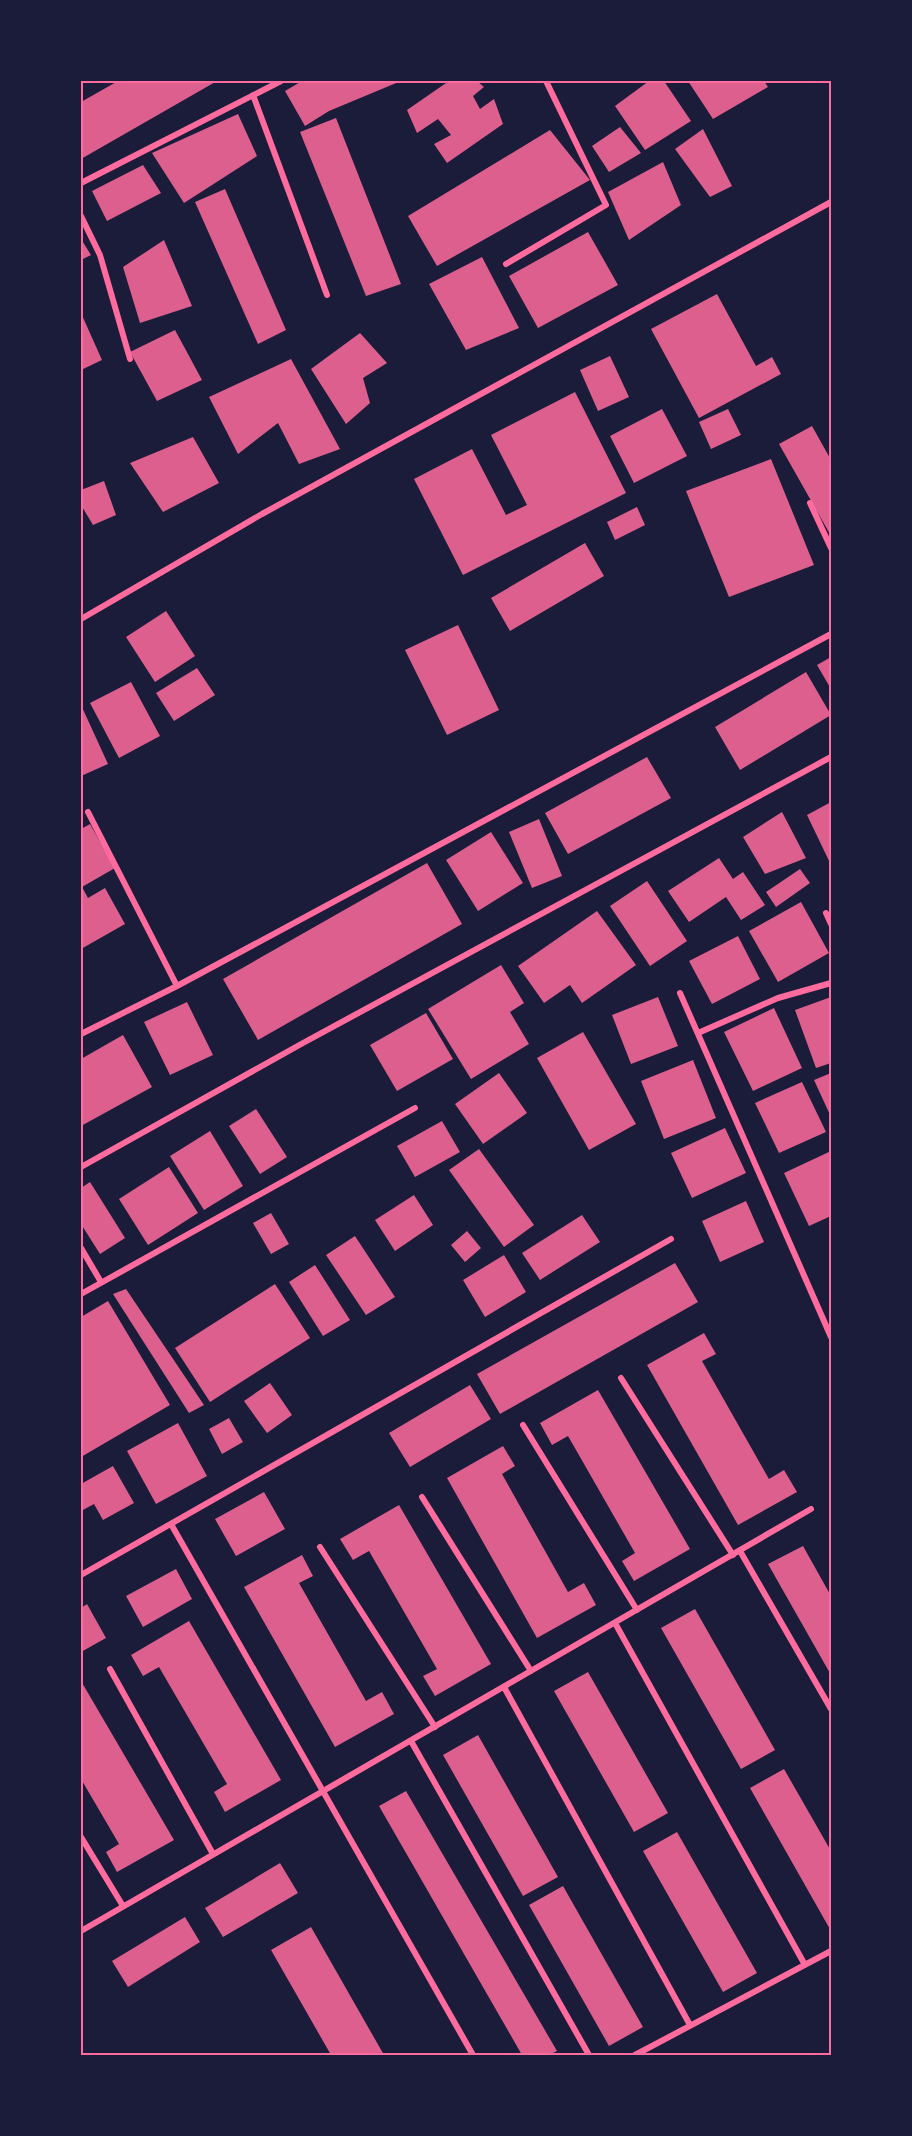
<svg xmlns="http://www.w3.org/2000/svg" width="912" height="2136" font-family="'PT Sans Narrow',sans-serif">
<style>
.building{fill:#dd5f8e}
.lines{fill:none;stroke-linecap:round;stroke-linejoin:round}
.minor{stroke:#ff6b9d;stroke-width:6}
.neatline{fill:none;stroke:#ff6b9d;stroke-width:2}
</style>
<rect width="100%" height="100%" fill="#1b1b3a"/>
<path class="building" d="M118 81H217L81 159V102Z
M302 81H401L329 111 305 126 285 91Z
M449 81H477L484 87 473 96 480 109 494 99 503 124 447 163 434 144 451 135 438 119 417 133 407 110Z
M649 81H664L691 121 645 150 615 106Z
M688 81H764L768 87 713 119Z
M238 114 257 156 184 203 152 153Z
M336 118 401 284 366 296 300 132Z
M620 127 641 153 609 172 592 146Z
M703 129 732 186 710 197 675 149Z
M550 130 590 180 437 266 408 216Z
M663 162 681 205 629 240 608 192Z
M143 165 161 193 107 221 92 191Z
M225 189 286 330 258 344 195 202Z
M588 232 618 285 538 328 509 276Z
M81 239 91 255 81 260Z
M164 240 192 306 140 323 123 267Z
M482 257 519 328 466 350 429 284Z
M717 294 756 366 772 357 781 374 699 418 651 329Z
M81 313 102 360 81 370Z
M175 330 202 380 157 401 130 352Z
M360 333 387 363 363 378 370 403 346 424 311 369Z
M610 356 629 397 598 411 580 370Z
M291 359 340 449 299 464 278 423 238 454 209 397Z
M575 392 626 493 463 575 414 479 472 449 506 515 527 505 491 435Z
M662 409 687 456 634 483 610 436Z
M728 409 741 435 711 449 699 422Z
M812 426 831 460V536L779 444Z
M193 437 219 483 163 512 130 463Z
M771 459 814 565 729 597 686 491Z
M104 481 116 515 93 525 81 505V490Z
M637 507 645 525 615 540 607 522Z
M585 543 604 576 510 631 491 598Z
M166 611 195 656 155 682 126 637Z
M458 625 499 710 447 735 405 650Z
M831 657V689L817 665Z
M197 668 215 695 174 721 156 693Z
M806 672 831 715 740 770 715 727Z
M131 682 160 736 119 758 90 703Z
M81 705 108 764 81 776Z
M647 757 671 798 568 854 545 813Z
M831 802V865L807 815Z
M782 812 806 858 765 874 743 837Z
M539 819 562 876 532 888 509 832Z
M90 824 115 868 82 887 88 898 105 888 125 924 81 949V829Z
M491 832 523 883 478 911 446 860Z
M719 858 733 879 743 872 765 905 741 920 726 897 689 922 668 891Z
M427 863 462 924 258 1040 223 979Z
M800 869 810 883 776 907 766 892Z
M647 881 687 941 650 966 610 906Z
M801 902 829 953 778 982 749 931Z
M597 911 636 965 582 1003 570 985 544 1003 518 966Z
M738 936 760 979 712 1004 689 961Z
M501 965 524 1003 510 1012 529 1044 471 1079 428 1009Z
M658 997 678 1046 631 1064 612 1015Z
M831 997V1063L816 1068 795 1010Z
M187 1002 213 1055 170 1075 144 1022Z
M774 1008 802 1068 753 1091 724 1032Z
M426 1013 453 1059 397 1091 370 1045Z
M583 1032 636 1124 589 1150 537 1058Z
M123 1035 152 1087 81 1126V1059Z
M693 1060 716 1118 664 1139 641 1081Z
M499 1073 527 1113 483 1144 455 1104Z
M831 1073V1117L814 1080Z
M802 1082 826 1132 779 1153 755 1103Z
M256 1109 287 1157 260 1174 229 1126Z
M442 1121 460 1152 415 1177 397 1146Z
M725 1128 746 1173 692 1198 671 1153Z
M210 1131 243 1186 204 1210 170 1156Z
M479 1149 534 1225 504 1247 449 1170Z
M831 1151V1216L809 1226 784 1173Z
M169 1167 198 1213 148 1245 119 1199Z
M90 1182 125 1238 100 1254 81 1224V1188Z
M414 1195 433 1225 395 1251 375 1220Z
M746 1201 764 1242 720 1262 702 1221Z
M271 1213 289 1244 271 1254 253 1223Z
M582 1215 600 1242 540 1280 522 1253Z
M467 1231 481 1248 465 1262 451 1245Z
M355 1236 395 1297 366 1315 326 1255Z
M504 1255 526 1292 485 1317 463 1280Z
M675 1263 698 1302 500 1414 477 1374Z
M315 1265 350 1320 323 1336 289 1282Z
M275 1284 310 1338 210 1402 175 1348Z
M126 1289 204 1405 189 1413 113 1294Z
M108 1301 170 1405 81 1457V1317Z
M704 1333 716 1354 702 1361 769 1479 784 1470 797 1492 738 1525 647 1365Z
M270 1383 292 1415 267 1433 244 1401Z
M470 1385 491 1419 410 1467 389 1433Z
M598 1390 690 1549 634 1581 622 1561 635 1553 568 1436 552 1445 540 1423Z
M229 1418 243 1442 222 1454 209 1429Z
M178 1423 207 1476 156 1504 127 1451Z
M503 1446 515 1466 502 1474 568 1592 584 1583 596 1605 537 1638 447 1478Z
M113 1466 134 1503 103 1520 94 1504 81 1511V1484Z
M264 1492 285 1529 236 1556 215 1519Z
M399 1505 491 1664 435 1696 423 1676 437 1669 369 1551 353 1560 340 1539Z
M803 1546 831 1596V1675L768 1564Z
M302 1555 313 1576 299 1583 366 1701 382 1692 394 1714 335 1747 244 1587Z
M176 1569 192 1599 143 1627 126 1596Z
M87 1604 106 1638 81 1652V1608Z
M695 1609 775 1750 741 1769 661 1628Z
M189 1621 281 1780 225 1812 214 1792 227 1784 159 1667 143 1676 131 1655Z
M588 1672 668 1813 634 1832 554 1691Z
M81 1681 174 1840 117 1872 106 1852 119 1844 81 1779Z
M478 1735 558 1877 523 1896 443 1755Z
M784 1769 831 1851V1931L750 1788Z
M406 1791 557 2051 549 2055H522L379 1806Z
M677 1832 757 1973 723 1992 643 1851Z
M280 1863 298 1893 223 1937 205 1908Z
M563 1886 643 2027 609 2046 529 1905Z
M185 1917 200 1942 128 1987 112 1961Z
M311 1927 384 2055H331L271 1950Z"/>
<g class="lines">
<path class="minor" d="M253 95 327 295
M81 183 281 81
M81 216 100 255 130 359
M506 264 606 205 546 81
M810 503 831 548
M81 619 262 514 831 202
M88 812 177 986
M826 913 831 924
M680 993 831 1337
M698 1033 778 998 831 983
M81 1034 177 986 831 634
M81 1167 303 1043 831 757
M81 1248 101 1282
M81 1294 415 1108
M621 1378 733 1555
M523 1425 637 1610
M422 1497 531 1671
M171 1524 473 2055
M320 1547 435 1727
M740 1551 831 1709
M81 1575 671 1239
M615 1623 805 1965
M110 1669 213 1854
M504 1687 690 2025
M411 1741 589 2055
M81 1837 123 1906
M81 1931 811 1509
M635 2055 831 1951"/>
</g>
<rect width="912" height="2136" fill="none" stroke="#1b1b3a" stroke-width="165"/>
<rect x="82" y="82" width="748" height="1972" class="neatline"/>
</svg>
